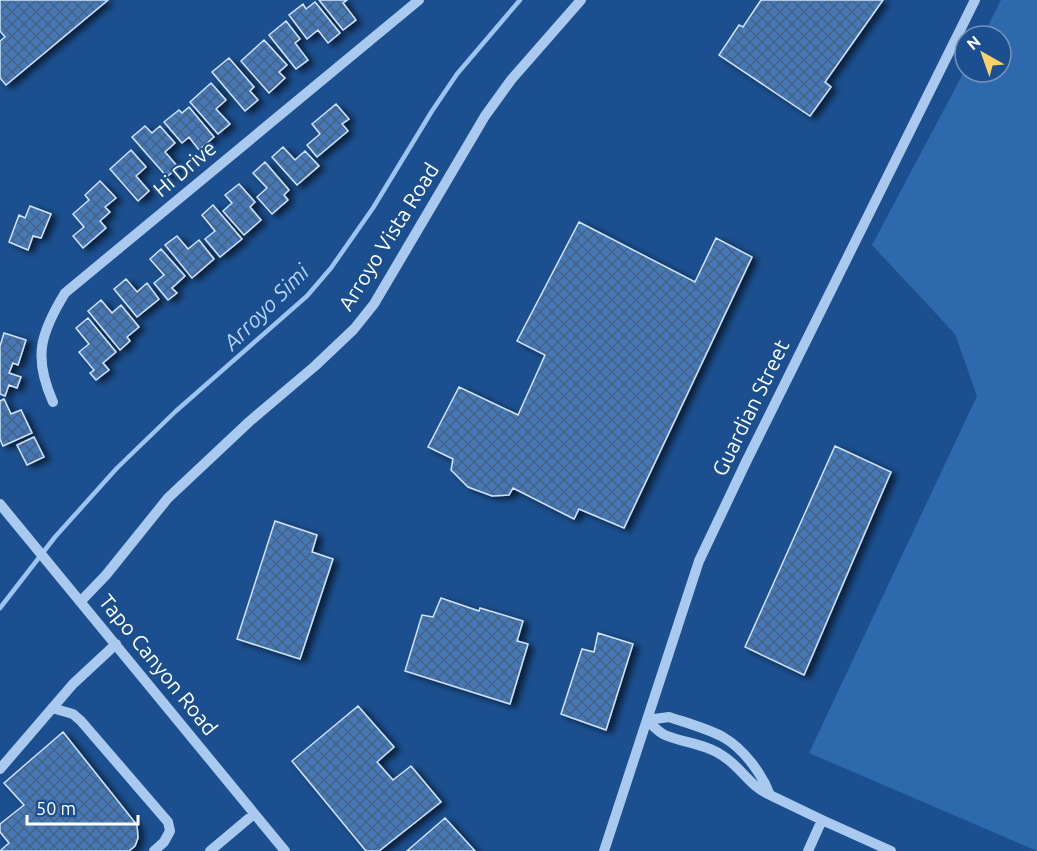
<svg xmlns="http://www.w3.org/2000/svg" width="1037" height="851" font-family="Ubuntu,sans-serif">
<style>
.green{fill:#2e69ad}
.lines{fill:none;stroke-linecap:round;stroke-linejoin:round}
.stream{stroke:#9cc4f0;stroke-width:4.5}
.building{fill:url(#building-cross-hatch);stroke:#cfe3fa;stroke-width:1.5;filter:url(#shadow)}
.minor{stroke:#a9c9ee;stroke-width:10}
.labels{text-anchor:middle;stroke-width:4.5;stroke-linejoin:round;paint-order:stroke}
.street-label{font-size:21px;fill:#fff;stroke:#1b4f8f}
.water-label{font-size:22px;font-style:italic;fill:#b5d3f5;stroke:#1b4f8f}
</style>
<defs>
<pattern id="building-cross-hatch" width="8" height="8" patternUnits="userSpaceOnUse" patternTransform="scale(1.5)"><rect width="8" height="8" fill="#4478b7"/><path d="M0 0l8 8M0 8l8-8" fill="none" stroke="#486282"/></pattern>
<filter id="shadow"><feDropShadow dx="5.5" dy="3" stdDeviation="3" flood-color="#0009"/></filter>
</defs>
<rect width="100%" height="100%" fill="#1b4f8f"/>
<path class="green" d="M1001 0H1037V851L809 753 977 396 955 334 872 245 965 70V72H1001V36H983Z"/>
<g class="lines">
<path class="stream" d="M0 608 55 537 117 468 176 411 307 296 331 268 373 208 432 111 457 74 520 0"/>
</g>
<path class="building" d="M0 0H108L6 85 0 78V41L5 37 0 31Z
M319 0H347L343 3 356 20 343 30Z
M761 0H883L825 82 831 87 810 116 719 55 739 25 743 27Z
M315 2 340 33 328 43 318 30 307 39 289 15 303 4 306 9Z
M286 21 300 39 295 43 308 60 296 69 269 35Z
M264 40 287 65 279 72 285 78 269 93 241 61Z
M229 58 254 87 250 91 258 100 245 111 212 72Z
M211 83 226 100 216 109 230 124 218 134 190 102Z
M336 104 349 119 342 124 348 131 317 157 307 145 320 134 312 124Z
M189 107 214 137 199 150 189 137 182 143 164 122 179 110 182 113Z
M145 126 152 133 160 126 175 143 165 152 178 167 167 177 132 137Z
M283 147 295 160 305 151 319 166 297 185 272 157Z
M131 150 146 167 136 176 149 191 138 201 110 169Z
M265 162 289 190 284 195 288 200 272 214 257 197 267 188 253 173Z
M100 181 116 198 105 207 110 212 100 221 106 228 83 248 73 236 84 227 73 214 89 200 85 195Z
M239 184 255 202 250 207 261 220 244 235 223 211 232 203 225 195Z
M213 205 242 239 220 257 205 239 215 231 202 215Z
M30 206 51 214 41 238 33 236 28 250 9 242 19 215 25 218Z
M579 222 695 282 716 238 752 257 624 528 579 509 574 519 513 488 509 495 492 496 468 487 451 470 453 459 428 447 459 387 518 415 545 355 517 341Z
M177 236 188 249 199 240 214 259 192 278 165 245Z
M161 249 185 276 172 288 177 293 168 300 154 283 164 275 150 259Z
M126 279 137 292 147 283 159 299 137 317 114 289Z
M101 300 112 313 121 305 139 327 127 337 130 341 120 350 88 311Z
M88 318 116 352 103 363 109 370 96 380 90 373 94 370 79 352 89 344 76 328Z
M4 333 26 340 18 365 13 363 9 373 21 377 17 388 9 385 5 396 0 394V346Z
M4 399 11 414 21 410 32 433 3 446 0 439V401Z
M34 437 44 457 27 465 17 445Z
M835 446 891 472 804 675 745 647Z
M275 521 317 535 312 552 333 559 300 659 237 639Z
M441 598 479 611 480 608 523 621 517 641 528 644 510 704 405 671 422 615 433 617Z
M598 633 633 644 606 730 561 714 582 649 594 652Z
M358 706 394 747 377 762 393 780 411 766 441 802 379 851H366L292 761Z
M63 732 137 825 138 838 135 846 129 851H0L9 843 0 832V824L24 805 4 783Z
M445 818 475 851H407Z"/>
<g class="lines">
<path class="minor" d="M53 402C33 357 40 334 65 293L419 0
M0 504 285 851
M81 601 106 575 168 498 250 421 315 366 354 329 374 304 485 116 511 80 581 0
M52 708 73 714 81 721 168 822 170 831 164 842 154 851
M669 717C687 723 706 728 723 737 744 749 762 774 770 795 748 785 742 768 723 756 706 744 684 743 665 735 658 732 652 725 647 720Z
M0 769 73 684 116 644
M770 795 822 820 808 851
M822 820 891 851
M210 851 254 814
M604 851 699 561 746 462 975 0"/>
</g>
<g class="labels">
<g class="street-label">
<text transform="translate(185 169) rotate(-40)" y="7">Hi Drive</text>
<text transform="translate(389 237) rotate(-58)" y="7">Arroyo Vista Road</text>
<text transform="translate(751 408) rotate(-64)" y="7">Guardian Street</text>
<text transform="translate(158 665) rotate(51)" y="7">Tapo Canyon Road</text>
</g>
<g class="water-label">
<text transform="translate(266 307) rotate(-45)" y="8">Arroyo Simi</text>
</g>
</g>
<g transform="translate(983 54) rotate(320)"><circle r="28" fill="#1b4f8f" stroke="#7695bc" stroke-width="1.5"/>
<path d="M0-4.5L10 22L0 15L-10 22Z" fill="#ffd166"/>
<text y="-9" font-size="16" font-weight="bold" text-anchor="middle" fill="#ffffff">N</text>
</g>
<path d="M27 815v9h111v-9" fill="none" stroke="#ffffff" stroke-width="3"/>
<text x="36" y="815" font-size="18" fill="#ffffff" stroke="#1b4f8f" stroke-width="4.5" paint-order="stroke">50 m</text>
</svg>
